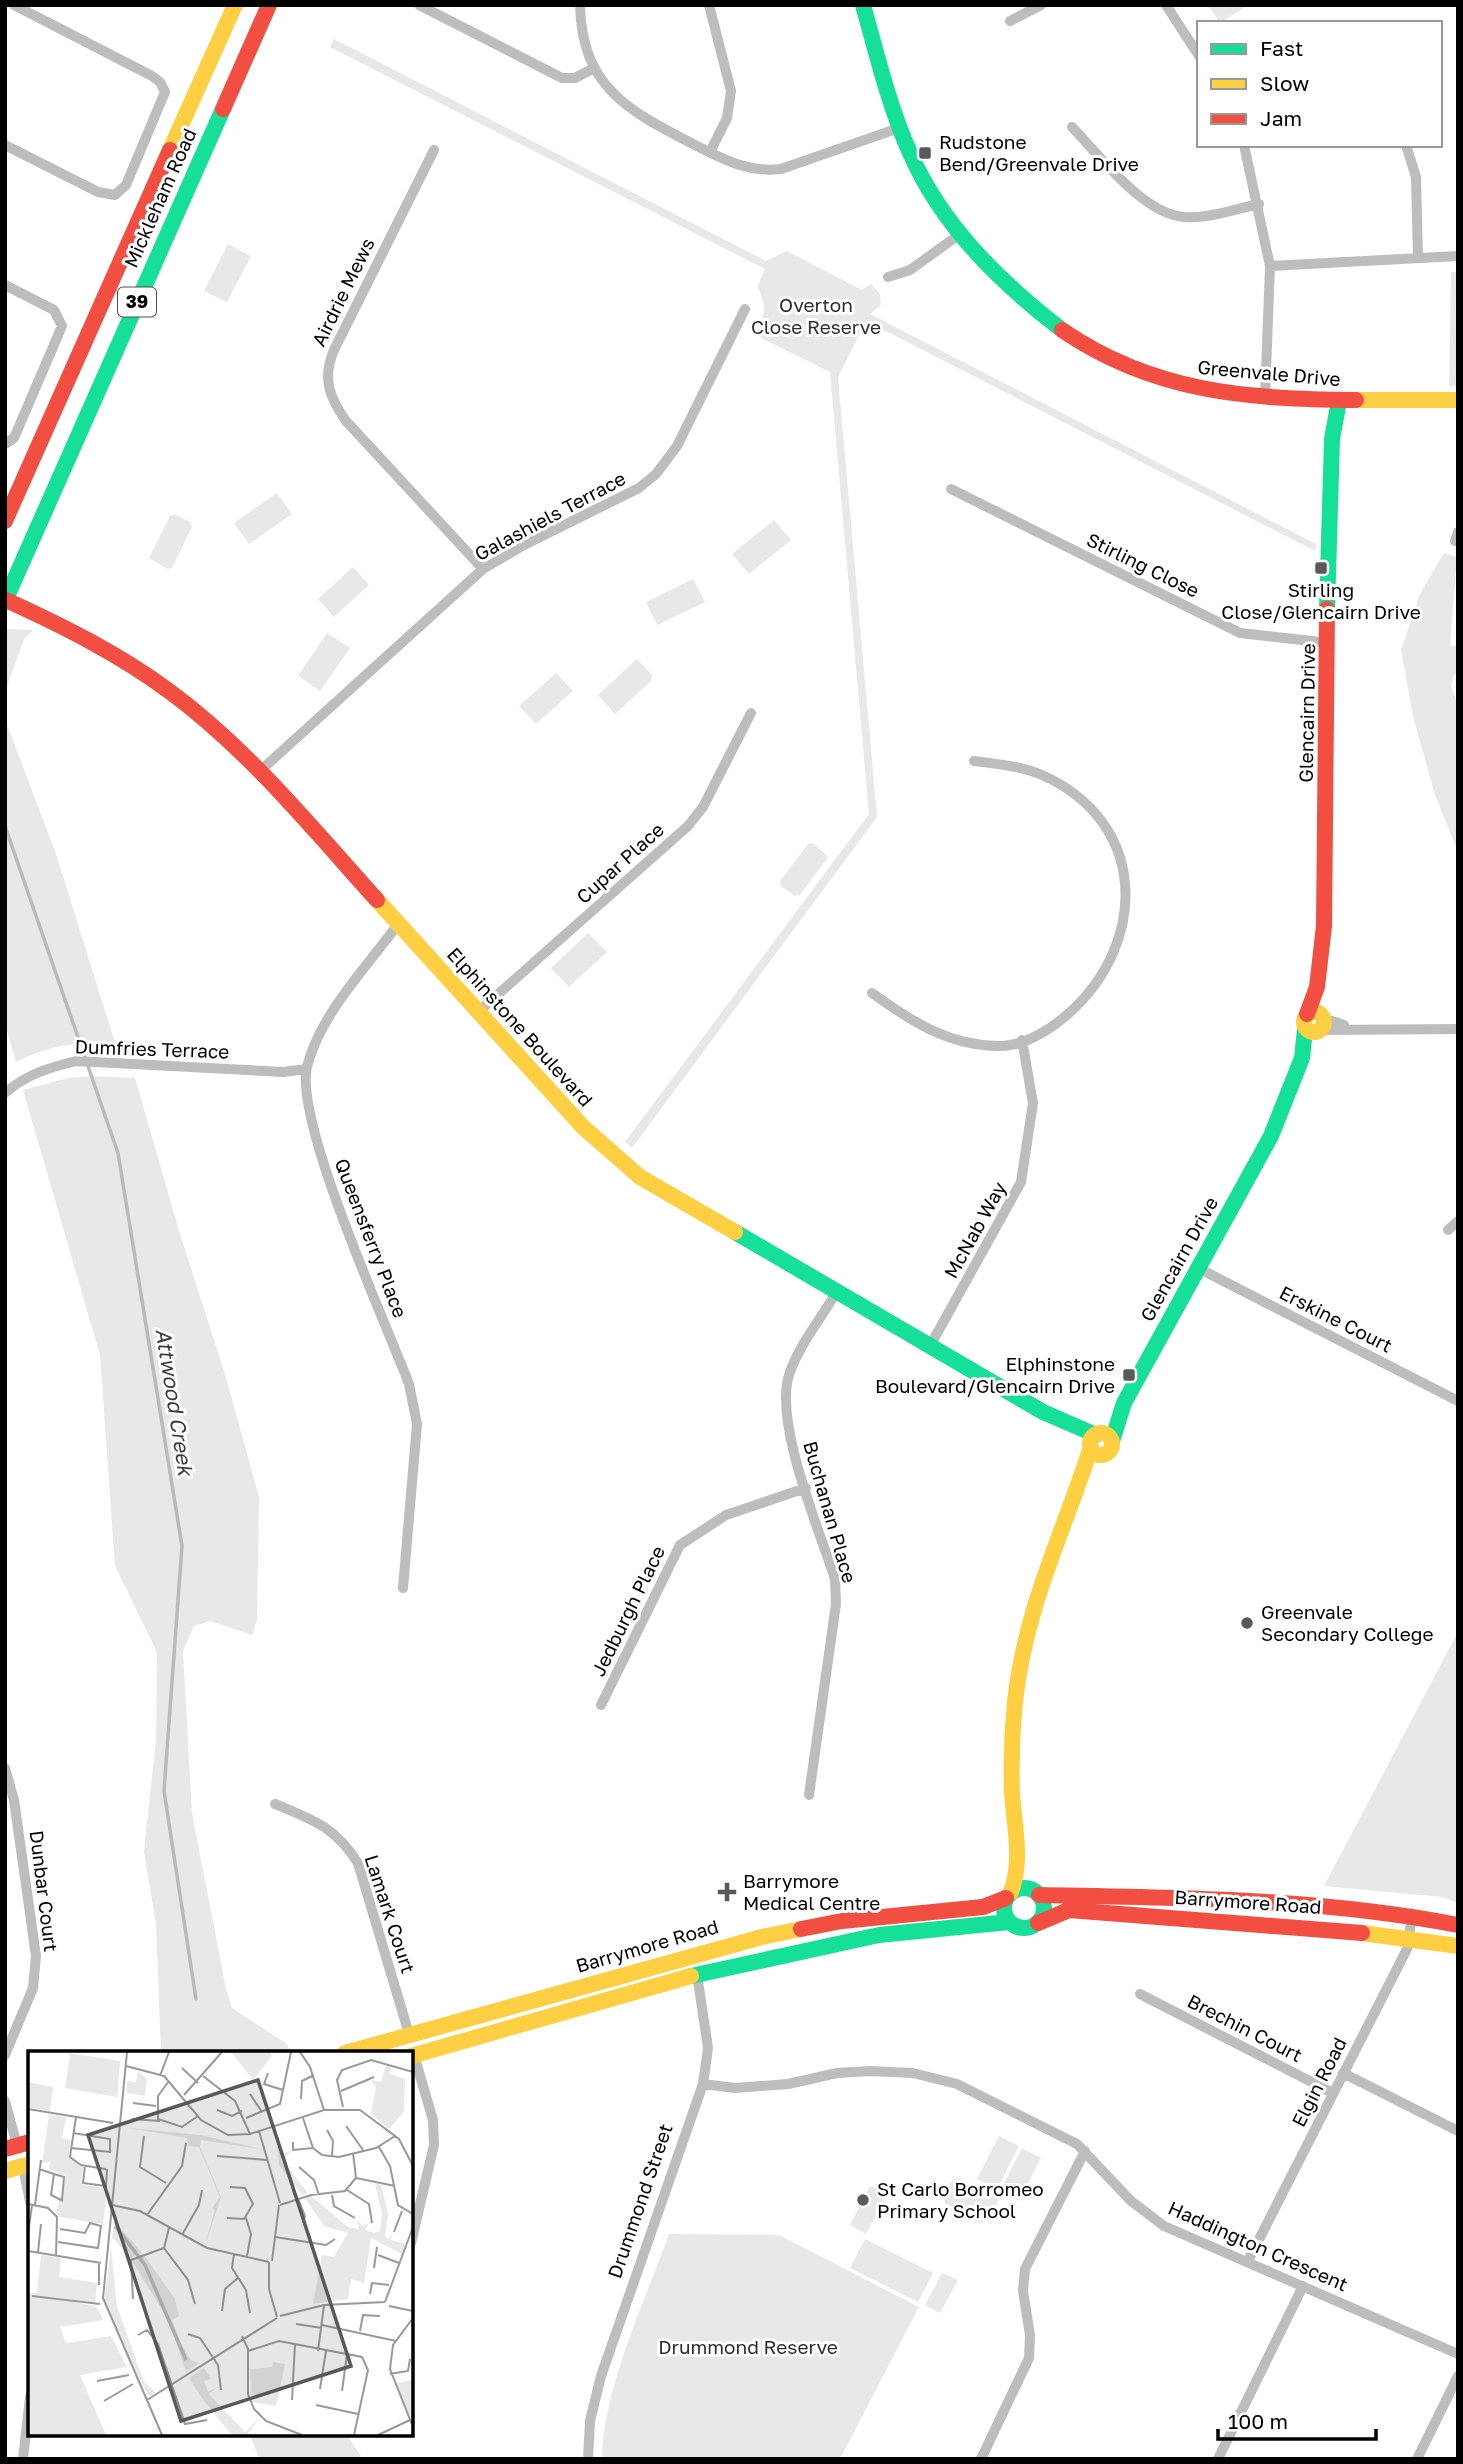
<svg xmlns="http://www.w3.org/2000/svg" width="1463" height="2464" font-family="'Golos Text',sans-serif">
<style>
.green{fill:#e8e8e8}
.lines{fill:none;stroke-linecap:round;stroke-linejoin:round}
.stream{stroke:#bababa;stroke-width:3.5}
.street{stroke:#bdbdbd;stroke-width:10}
.fast{stroke:#16e098;stroke-width:16}
.slow{stroke:#ffcf43;stroke-width:16}
.jam{stroke:#f24e42;stroke-width:16}
.poi-dot{fill:#595959;stroke:#fff;stroke-width:2.5}
.labels{text-anchor:middle;stroke-width:6;stroke-linejoin:round;paint-order:stroke}
.shield{fill:#fff;stroke:#4c4c4c;stroke-width:2}
.shield-label{font-size:18px;font-weight:bold;fill:#000}
.poi-label{font-size:19px;fill:#000;stroke:#fff;text-anchor:start}
.street-label{font-size:19px;fill:#000;stroke:#fff}
.park-label{font-size:19px;fill:#2c2c2c;stroke:#fff}
.water-label{font-size:21px;font-style:italic;fill:#3d3d3d;stroke:#fff}
.inset-river{fill:none;stroke:#bababa;stroke-width:3.5}
.inset-road{fill:none;stroke:#999;stroke-width:2}
.view{fill:#595959;fill-opacity:0.15;stroke:#595959;stroke-width:3.5}
.inset-edge{fill:none;stroke:#000;stroke-width:3.5}
</style>
<rect width="100%" height="100%" fill="#fff"/>
<path class="green" d="M1208 5H1248L1220 23Z
M334 39 766 261 787 251 862 290 871 284 880 294 881 305 870 314 1316 544 1315 551 866 321 838 377 877 817 632 1148 625 1142 869 814 830 372 755 335C765 316 768 306 757 287L765 269 330 47Z
M228 244 251 256 227 302 204 291Z
M1451 272H1458V386H1449Z
M277 493 292 514 249 544 234 523Z
M175 514 190 522 192 527 172 568 168 569 149 558 170 516Z
M774 520 791 540 749 574 732 554Z
M1444 553 1457 557 1450 646H1458V673L1454 675 1451 686 1458 706V852L1435 795 1413 716 1401 650 1420 594Z
M353 567 369 585 334 617 318 599Z
M693 579 705 602 657 625 646 602Z
M8 629 33 630 24 639 5 692V631Z
M327 633 350 648 320 691 298 676Z
M637 659 652 675 651 681 615 714 598 695Z
M556 673 573 691 536 724 519 706Z
M6 722 55 851 116 1046C81 1039 48 1046 16 1062L5 1024Z
M813 843 828 857 800 895 795 896 781 886 780 881 808 844Z
M588 933 607 952 569 987 551 968Z
M91 1076 135 1078 180 1234 225 1374 259 1497 257 1620 252 1635 210 1621 194 1626 183 1651 192 1813 226 1989 232 2008 287 2044 290 2052 287 2053H161L156 1924 144 1852 156 1740 157 1652 115 1566 100 1355 23 1090 68 1078Z
M1458 1632V1903L1442 1897 1324 1886Z
M999 2136 1019 2146 997 2189 977 2179Z
M1022 2148 1041 2158 1019 2201 1000 2191Z
M958 2178 997 2197 998 2201 989 2220 981 2223 945 2203C942 2194 948 2181 958 2178Z
M870 2186 887 2194 866 2234 850 2225Z
M669 2234 779 2235 919 2307 840 2459H602C603 2388 645 2301 669 2234Z
M865 2239 933 2273 918 2302 850 2268Z
M942 2273 958 2280 940 2313 925 2305Z
M250 2434H346L363 2459H259Z"/>
<g class="lines">
<path class="stream" d="M5 826 118 1153 182 1546 164 1791 196 1999"/>
<path class="street" d="M419 5 562 78H575L594 68
M580 5C582 88 629 111 695 145 723 159 748 173 781 169L902 127
M709 5 731 91 727 118 710 152
M1166 5 1199 56
M1010 21 1041 5
M1072 127C1100 156 1143 214 1184 217 1208 219 1235 209 1259 204
M5 145 98 192 115 195 126 185 165 92 160 82 152 76 14 5
M1244 145 1270 266 1265 398
M1406 145 1416 177 1418 258
M434 150 334 350C322 378 329 397 346 421L483 569
M1270 266 1458 256
M888 277 910 270 960 234
M5 285 54 310 62 326 14 438 5 444
M951 489 1240 633 1329 643
M1455 541 1458 532
M260 771 483 569 524 545 639 488 656 474 677 446 745 309
M398 924C367 967 320 1014 307 1067 294 1122 386 1323 409 1384L417 1424 403 1588
M872 993C912 1022 951 1047 1002 1046 1026 1045 1051 1029 1068 1014 1149 942 1148 822 1042 775 1021 766 997 764 974 761
M478 1012 688 826 703 807 751 713
M1323 1018 1344 1025
M1321 1030 1458 1029
M5 1093C27 1074 48 1068 76 1061L283 1072 306 1069
M1448 1230 1458 1221
M1198 1268 1458 1401
M930 1346 1021 1182 1033 1103 1022 1040
M601 1705 680 1545 726 1515 806 1488
M5 1768 14 1800 36 1956 33 1988 5 2055
M809 1795 836 1604 835 1579C819 1529 772 1419 790 1372 800 1344 821 1318 836 1293
M275 1804C314 1820 335 1827 358 1863L409 2034
M1140 1994 1333 2093
M1343 2073 1458 2131
M703 2084 735 2088 788 2084 837 2073 870 2071 913 2073 957 2084 1077 2144 1131 2201 1164 2226 1458 2354
M5 2101 17 2145
M23 2166 30 2202
M411 2243 434 2145 433 2120 414 2055
M1248 2261 1407 1949 1412 1916
M23 2459 30 2397
M588 2459 590 2421 601 2376 703 2084 708 2048 697 1974
M981 2459 1029 2358 1030 2335 1023 2291 1025 2269 1085 2151
M1218 2459 1303 2286
M1417 2459 1458 2376"/>
<path class="fast" d="M863 5C877 55 889 106 910 153 942 226 1000 282 1062 330
M5 601 223 109
M1327 609 1332 439 1339 401
M735 1232 1043 1412 1096 1435
M1112 1441 1124 1403 1271 1136 1302 1058 1305 1029
M1004 1908a20 20 0 1 1 40 0a20 20 0 1 1-40 0Z
M691 1976 879 1935 1009 1922"/>
<path class="slow" d="M170 150 235 5
M1356 400H1458
M377 900 583 1127 640 1177 735 1232
M1304 1022a10 10 0 1 1 20 0a10 10 0 1 1-20 0Z
M1090 1444a11 11 0 1 1 22 0a11 11 0 1 1-22 0Z
M1011 1892C1023 1859 1014 1826 1012 1792 1011 1762 1012 1731 1015 1701 1026 1605 1062 1537 1091 1447
M1362 1933 1458 1946
M345 2053 762 1937 801 1929
M411 2056 691 1976
M5 2171 30 2164"/>
<path class="jam" d="M223 109 269 5
M1062 330C1154 393 1248 399 1356 400
M5 521 170 150
M6 600C63 626 119 654 169 691 248 749 311 827 377 900
M1307 1014 1317 987 1324 926 1327 609
M1039 1895C1179 1898 1320 1898 1458 1925
M1038 1923 1069 1910 1362 1933
M801 1929 842 1921 983 1907 1006 1898
M5 2149 30 2142"/>
</g>
<g class="poi-dot">
<rect x="918" y="146" width="14" height="14" rx="3.5"/>
<rect x="1314" y="561" width="14" height="14" rx="3.5"/>
<rect x="1122" y="1368" width="14" height="14" rx="3.5"/>
<circle cx="1247" cy="1623" r="7"/>
<path d="M723.5 1881.5h7v7h7v7h-7v7h-7v-7h-7v-7h7z"/>
<circle cx="863" cy="2200" r="7"/>
</g>
<g class="labels">
<rect class="shield" x="118" y="287.5" width="38" height="29" rx="5"/>
<g class="shield-label">
<text x="137" y="308">39</text>
</g>
<g class="poi-label">
<text x="939" y="149">Rudstone<tspan x="939" dy="22">Bend/Greenvale Drive</tspan></text>
<text x="1321" y="597" text-anchor="middle">Stirling<tspan x="1321" dy="22">Close/Glencairn Drive</tspan></text>
<text x="1115" y="1371" text-anchor="end">Elphinstone<tspan x="1115" dy="22">Boulevard/Glencairn Drive</tspan></text>
<text x="1261" y="1619">Greenvale<tspan x="1261" dy="22">Secondary College</tspan></text>
<text x="743" y="1888">Barrymore<tspan x="743" dy="22">Medical Centre</tspan></text>
<text x="877" y="2196">St Carlo Borromeo<tspan x="877" dy="22">Primary School</tspan></text>
</g>
<g class="street-label">
<text transform="translate(160 198) rotate(-66)" y="7">Mickleham Road</text>
<text transform="translate(343 292) rotate(-64)" y="7">Airdrie Mews</text>
<text transform="translate(1269 373) rotate(5)" y="7">Greenvale Drive</text>
<text transform="translate(550 516) rotate(-28)" y="7">Galashiels Terrace</text>
<text transform="translate(1143 565) rotate(26)" y="7">Stirling Close</text>
<text transform="translate(1307 713) rotate(-89)" y="7">Glencairn Drive</text>
<text transform="translate(620 863) rotate(-42)" y="7">Cupar Place</text>
<text transform="translate(520 1027) rotate(48)" y="7">Elphinstone Boulevard</text>
<text transform="translate(152 1049) rotate(2)" y="7">Dumfries Terrace</text>
<text transform="translate(975 1230) rotate(-61)" y="7">McNab Way</text>
<text transform="translate(371 1238) rotate(69)" y="7">Queensferry Place</text>
<text transform="translate(1179 1259) rotate(-61)" y="7">Glencairn Drive</text>
<text transform="translate(1336 1319) rotate(27)" y="7">Erskine Court</text>
<text transform="translate(830 1512) rotate(74)" y="7">Buchanan Place</text>
<text transform="translate(628 1611) rotate(-64)" y="7">Jedburgh Place</text>
<text transform="translate(44 1891) rotate(83)" y="7">Dunbar Court</text>
<text transform="translate(1248 1902) rotate(4)" y="7">Barrymore Road</text>
<text transform="translate(390 1914) rotate(72)" y="7">Lamark Court</text>
<text transform="translate(647 1946) rotate(-16)" y="7">Barrymore Road</text>
<text transform="translate(1245 2028) rotate(27)" y="7">Brechin Court</text>
<text transform="translate(1319 2082) rotate(-63)" y="7">Elgin Road</text>
<text transform="translate(640 2201) rotate(-71)" y="7">Drummond Street</text>
<text transform="translate(1258 2246) rotate(24)" y="7">Haddington Crescent</text>
</g>
<g class="park-label">
<text x="816" y="312">Overton<tspan x="816" dy="22">Close Reserve</tspan></text>
<text x="748" y="2354">Drummond Reserve</text>
</g>
<g class="water-label">
<text transform="translate(174 1402) rotate(81)" y="7">Attwood Creek</text>
</g>
</g>
<g transform="translate(28 2051)">
<rect width="385" height="385" fill="#fff"/>
<path d="M33 1 92 10 89 46 37 37 42 3ZM203 1H243L244 5 225 29ZM358 14 363 16 362 23 377 28 376 61 361 78 343 63 348 36 342 29 353 31ZM110 20 119 28 117 45 99 42V30L108 31ZM0 31 25 36 22 60 0 56ZM21 64 38 66 34 87 43 89 41 104 55 116 53 133 79 138 75 173 32 166 28 161 38 125 21 118 22 111 14 112ZM100 77 172 84 233 98 173 89 172 96 193 146 177 194 187 159 184 157 192 146 171 96 160 95 159 87ZM249 94 253 104 264 99 254 109 280 142 274 144 251 114ZM347 133 353 134 360 163 357 185 361 188 364 182 363 189 379 193 374 203 343 187 336 232 323 228 320 248 285 253 294 204 306 206 320 182 296 175 277 147 283 145 320 176 331 178 329 168 334 175 341 172 337 179 346 182 352 180 354 163ZM88 156 87 171 113 201 102 207 85 187 87 174 83 197 89 255 116 331 127 341 124 345 119 343 76 253ZM13 204 33 207 31 226 69 232 67 252 18 245 69 256 75 269 32 276 38 292 83 285 99 316 52 324 78 384H0V242H9ZM116 204 147 248 151 265 144 269 153 292 163 309 171 312 158 321 141 270 104 210ZM245 311 257 313 248 355 224 351 222 318 244 316ZM176 317 183 328 176 330 180 341 191 335 181 343 217 381 232 367 219 384 203 383 176 350 161 327ZM385 329V363L381 364 367 332Z" fill="#e8e8e8"/>
<path class="inset-river" d="M87 175 117 214 158 309"/>
<path class="inset-road" d="M99 1 75 247 134 384M272 1 282 16 296 59M98 15 136 25 173 69 200 84 222 83 296 59H332L371 88 385 115M154 17 170 32M240 22 236 33 255 39M132 25 141 1M175 25 207 50 222 83M141 30 130 45V68L154 76 170 65M313 40 346 26M222 43 234 61M156 44 194 1M273 48 274 30 286 24M105 52 128 55M315 56 309 29 314 19 343 9 385 21M0 58 85 72M189 59 204 65 214 60M48 66 42 106 53 114 77 118 79 119 78 135 55 132 57 115M218 67 252 53 263 1M275 67 285 97 294 104 311 106 348 97 367 85M104 68 132 70M318 75 335 99M299 79 305 90 304 105M231 80 252 152M116 85 112 116 138 132M265 91V99L285 97M351 96 362 115 370 154 385 163M43 97 82 101V88L45 82M189 105 239 109M271 116 286 129 291 144M11 118 26 123 23 144 35 150M26 123 36 126 34 149M328 127 367 135M319 139 341 153 344 172M304 144 306 155 327 167M270 148 277 165 275 172M0 153 20 157 29 166 28 205M7 154 13 109M84 154 112 160 179 197 241 211M252 154 283 144 317 140 328 127 325 102M119 164 154 115 158 92M199 167 216 168 225 153 217 137 202 136M218 167 223 183 219 205M141 177 136 197 160 229 167 253M366 181 374 160M0 183 4 154M154 184 171 154 174 139M247 186 298 194 307 188M30 191 70 197 73 175 62 172 57 182 32 178M0 200 73 212M10 201 13 173M206 203 204 217 218 239 222 262M350 204 371 212M244 210 251 154M241 211V238L249 266M71 212V234M346 217 349 196M342 243 344 232 361 234M4 245 72 253M105 248 103 209 136 197M357 251 385 176M361 255 385 260M194 260 197 238 210 227M252 265 296 254 357 251M385 267 365 294 362 318 385 376M268 273 294 277M294 274 368 290M332 280 335 264 352 265M160 283 172 287 190 314 193 339M110 284 119 279 130 293 157 373 179 369M214 285 220 298V343L226 358 238 370 274 384M220 300 251 290 334 306 340 319 326 384M290 300 296 254M362 323 380 320 382 308M69 330 101 324M292 338 298 300M314 340 319 303M119 349 249 267M264 349 267 293M76 350 105 333M288 354 330 363M350 384 382 369"/>
<path class="view" d="M230 29 323 315 153 370 60 84Z"/>
<rect width="385" height="385" class="inset-edge"/>
</g>
<rect width="1463" height="2464" fill="none" stroke="#000000" stroke-width="14"/>
<rect x="1197" y="21" width="245" height="126" fill="#ffffff" stroke="#999999" stroke-width="2"/>
<rect x="1211" y="44" width="35" height="10" fill="#16e098" stroke="#999999" stroke-width="2"/>
<text x="1260" y="56" font-size="21" fill="#000000">Fast</text>
<rect x="1211" y="79" width="35" height="10" fill="#ffcf43" stroke="#999999" stroke-width="2"/>
<text x="1260" y="91" font-size="21" fill="#000000">Slow</text>
<rect x="1211" y="114" width="35" height="10" fill="#f24e42" stroke="#999999" stroke-width="2"/>
<text x="1260" y="126" font-size="21" fill="#000000">Jam</text>
<path d="M1218 2429v10h158v-10" fill="none" stroke="#000000" stroke-width="3.5"/>
<text x="1228" y="2429" font-size="21" fill="#000000" stroke="#ffffff" stroke-width="5" paint-order="stroke">100 m</text>
</svg>
